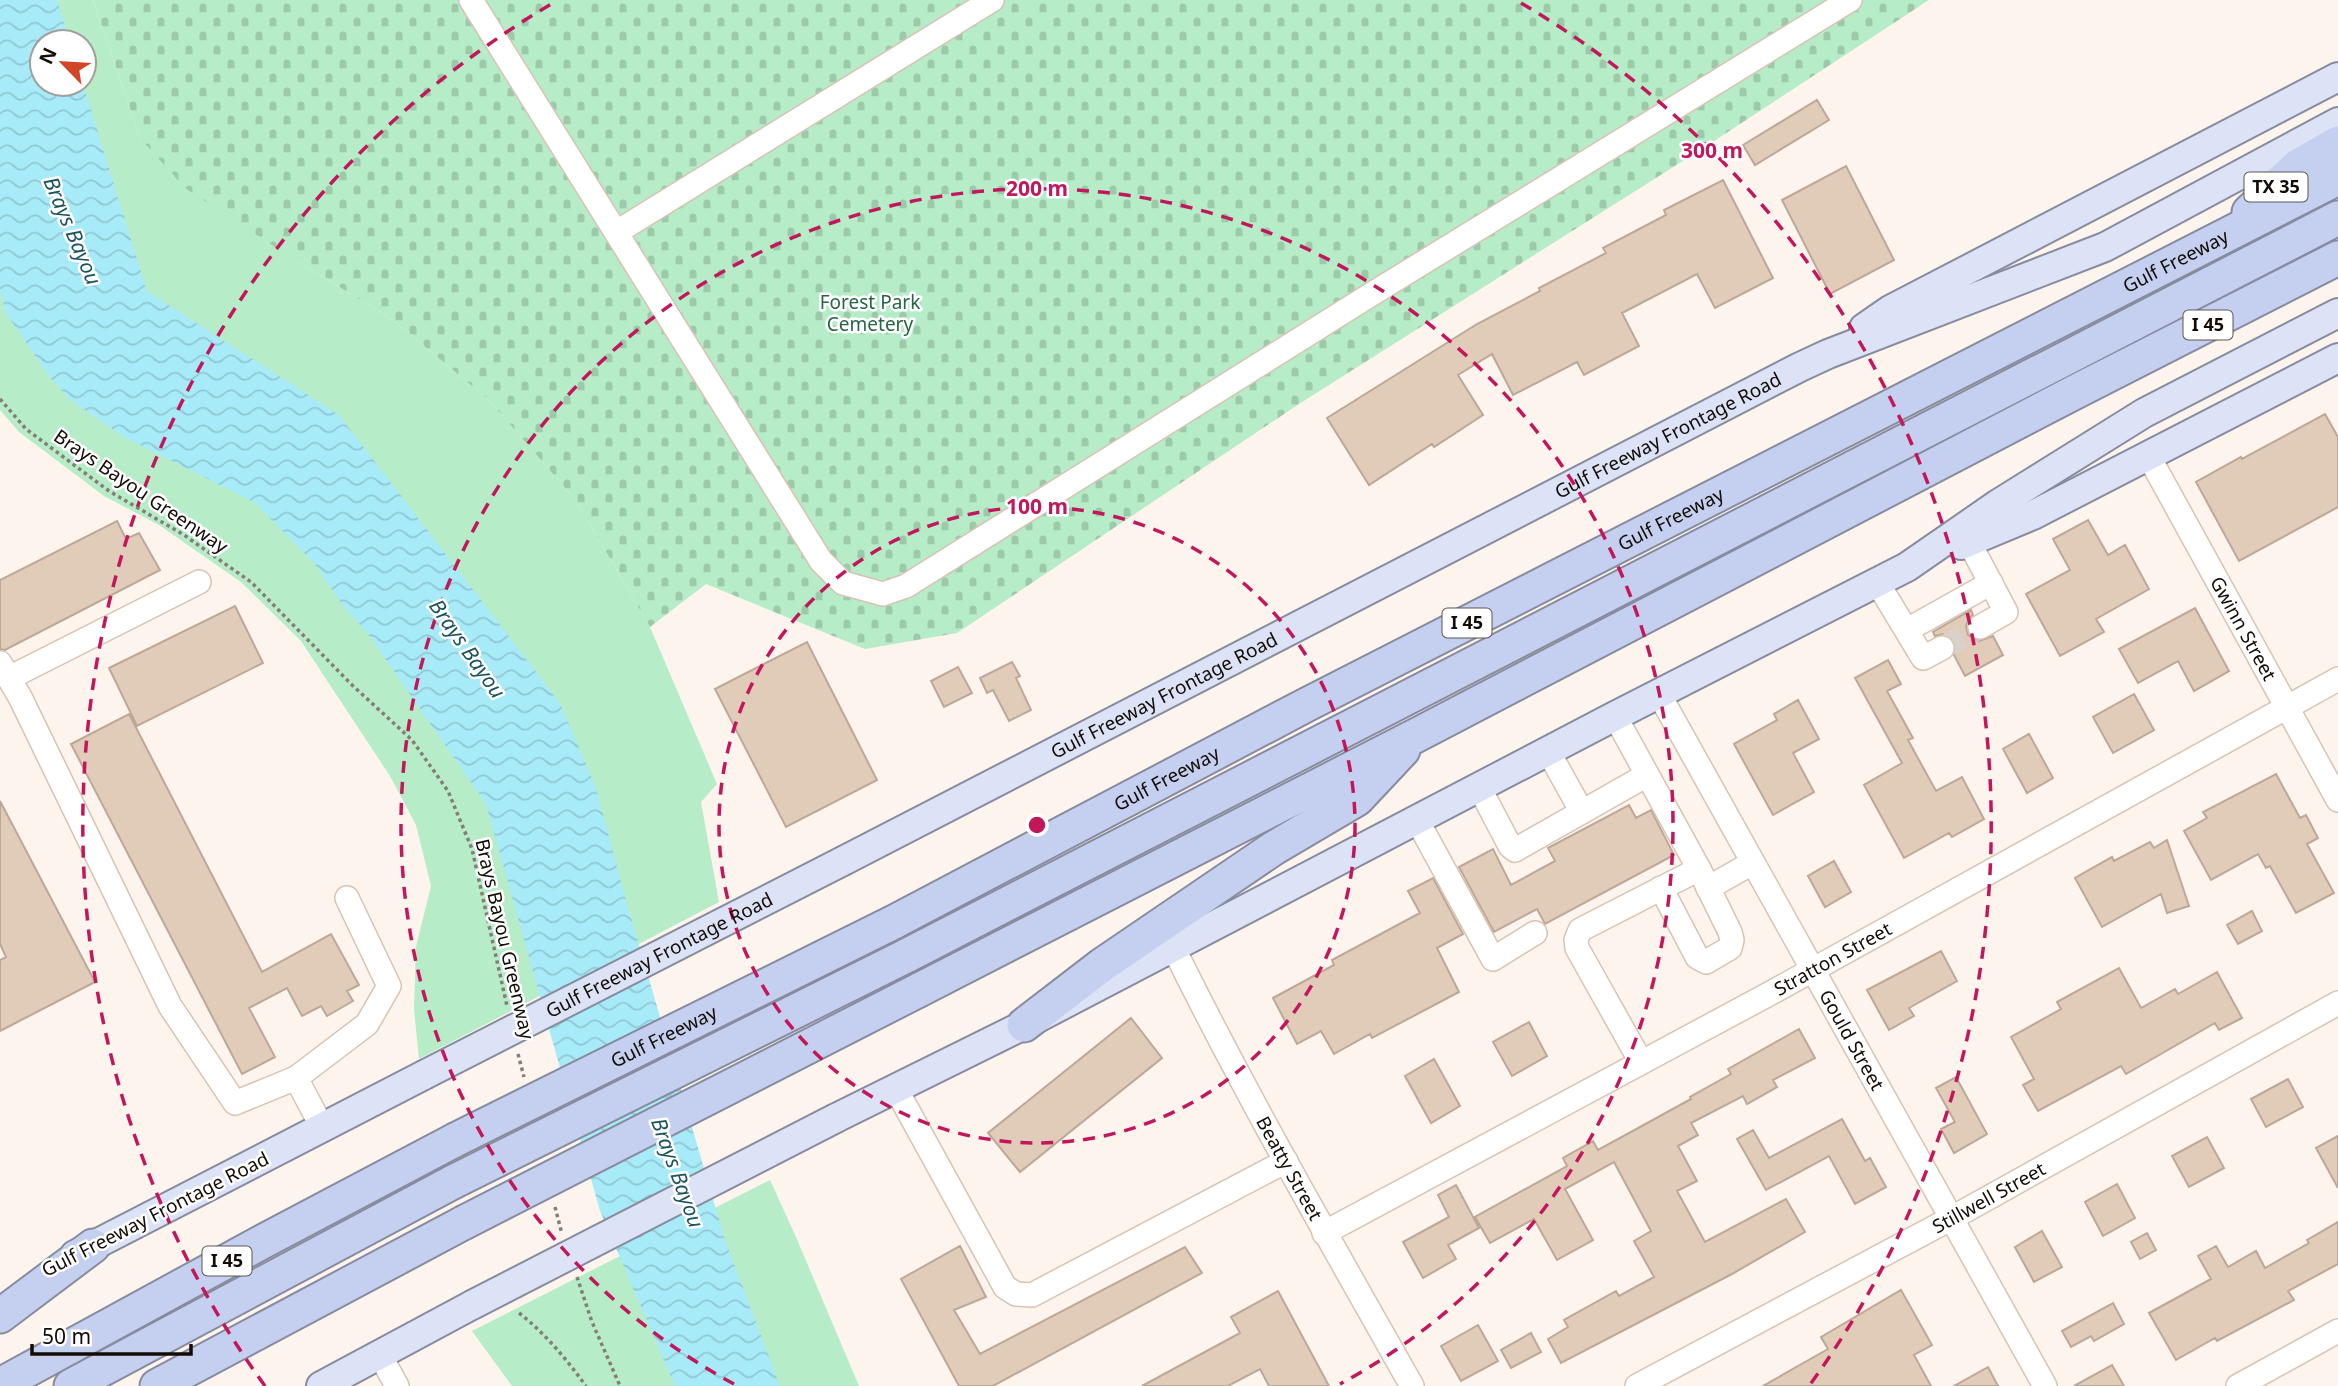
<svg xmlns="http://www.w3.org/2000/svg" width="2338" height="1386" font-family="'Noto Sans',sans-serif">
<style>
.green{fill:#b6ecc8;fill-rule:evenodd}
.cemetery{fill:url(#cemetery-stones)}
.water{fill:url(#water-waves)}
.building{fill:#e1cbb9;stroke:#bda897;stroke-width:2}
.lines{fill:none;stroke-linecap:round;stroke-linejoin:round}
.minor-tunnel{stroke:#dad1ca;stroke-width:23;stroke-dasharray:23 11;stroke-linecap:butt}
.minor-casing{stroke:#d9c3b2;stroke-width:26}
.major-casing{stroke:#878b9e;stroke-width:32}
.highway-casing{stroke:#878b9e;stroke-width:37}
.path{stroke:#857d76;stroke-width:3.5;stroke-dasharray:3.5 3.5;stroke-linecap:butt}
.minor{stroke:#fff;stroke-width:23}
.major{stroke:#dce3f6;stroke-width:28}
.highway{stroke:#c5d0f0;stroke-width:33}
.major-bridge-casing{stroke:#878b9e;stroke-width:32;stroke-linecap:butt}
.highway-bridge-casing{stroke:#878b9e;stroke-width:37;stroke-linecap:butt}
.major-bridge{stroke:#dce3f6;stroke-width:28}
.highway-bridge{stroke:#c5d0f0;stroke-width:33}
.ring{fill:none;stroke:#c2185b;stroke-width:3.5;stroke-dasharray:12 9}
.labels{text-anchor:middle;stroke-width:5;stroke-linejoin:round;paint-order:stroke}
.shield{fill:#fff;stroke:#5a5551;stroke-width:2}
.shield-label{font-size:18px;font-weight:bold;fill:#130c06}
.street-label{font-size:19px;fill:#130c06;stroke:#fff}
.park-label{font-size:19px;fill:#266642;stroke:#fff}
.water-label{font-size:21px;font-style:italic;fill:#1c535c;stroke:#fff}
.centre{fill:#c2185b;stroke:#fff;stroke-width:3.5}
.ring-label{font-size:21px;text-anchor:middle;font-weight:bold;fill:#c2185b;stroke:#fff;stroke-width:5;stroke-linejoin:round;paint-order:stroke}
</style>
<defs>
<pattern id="cemetery-stones" width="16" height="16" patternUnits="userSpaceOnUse" patternTransform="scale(1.75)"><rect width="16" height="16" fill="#b6ecc8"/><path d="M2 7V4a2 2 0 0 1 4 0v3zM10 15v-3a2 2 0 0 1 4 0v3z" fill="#9cc9aa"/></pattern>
<pattern id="water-waves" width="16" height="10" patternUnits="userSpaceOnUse" patternTransform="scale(1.75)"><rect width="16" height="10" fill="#a8ebf8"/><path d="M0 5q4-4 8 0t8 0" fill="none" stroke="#90c8d3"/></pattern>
</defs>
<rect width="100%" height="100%" fill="#fdf4ed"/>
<path class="green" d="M0 0H93L140 138 284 253 393 320 490 401 577 502 650 627 717 784 701 802 719 902 419 1059 414 1009 416 947 431 886 416 825 390 776 301 641 241 582 159 525 104 496 19 432 0 410ZM42 42H84V84H42Z
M770 1180 796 1237 859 1386H512L472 1331Z"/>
<path class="cemetery" d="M93 0H1929L1708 145 1299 404 957 633 865 649 706 584 650 627 577 502 490 401 393 320 284 253 185 188 140 138Z"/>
<path class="water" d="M0 0H57L70 42H42V84H83L147 291 339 415 560 703 596 788 626 900 724 1237 780 1386H675L600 1211 486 804 368 634 344 607 314 563 254 502 124 437 69 399 46 372 6 313 0 290Z"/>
<path class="building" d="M1817 100 1829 120 1755 165 1743 145Z
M1846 166 1894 260 1830 294 1782 200Z
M1723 180 1773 278 1715 308 1697 274 1622 313 1639 346 1584 375 1577 362 1513 395 1492 354 1458 375 1483 415 1434 447 1432 444 1369 485 1327 418 1477 324 1540 291 1539 288 1606 253 1603 248 1666 215 1664 210Z
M2325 414 2338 437V507L2239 561 2196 482 2241 457 2242 459Z
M2088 520 2108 555 2125 545 2149 589 2096 619 2104 632 2060 656 2026 594 2070 570 2053 539Z
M117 521 126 539 139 533 160 570 5 650 0 649V580Z
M235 606 263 663 137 726 109 668Z
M2195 608 2229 671 2194 691 2178 661 2138 683 2119 649Z
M1971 610 1973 615 1968 619 1966 626 1968 635 1979 641 1993 636 2003 655 1965 676 1954 655 1956 648 1954 641 1943 634 1935 636 1933 632Z
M807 642 877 780 786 827 715 689Z
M1888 660 1901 684 1887 691 1913 738 1908 740 1936 791 1962 777 1984 819 1952 837 1949 833 1904 858 1864 785 1902 763 1855 678Z
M1012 662 1020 676 1016 678 1031 710 1009 721 993 690 987 693 980 678Z
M958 667 972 693 944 707 931 681Z
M2134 694 2154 730 2113 753 2093 717Z
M1798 700 1819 739 1793 753 1814 792 1773 815 1734 744 1777 720 1774 714Z
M129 714 262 972 331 934 359 985 347 991 353 1001 327 1016 321 1006 302 1016 287 988 249 1008 275 1057 242 1074 71 744Z
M2029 734 2053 778 2027 793 2003 749Z
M2276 774 2300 818 2306 815 2318 838 2307 844 2334 893 2296 913 2270 866 2266 868 2258 854 2211 880 2184 831 2207 818 2203 812Z
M0 801 95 982 0 1031V960L6 957 0 944Z
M1629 805 1636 818 1651 810 1674 855 1545 924 1537 909 1494 932 1459 867 1493 849 1511 885 1555 861 1548 848Z
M2167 840 2189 906 2167 913 2161 894 2102 927 2075 878 2112 857 2114 861 2150 842 2154 848Z
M1834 861 1851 892 1825 907 1808 876Z
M1433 878 1463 934 1437 948 1459 992 1372 1038 1370 1034 1334 1054 1321 1031 1297 1044 1273 998 1334 965 1332 960 1420 913 1408 891Z
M2252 911 2262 931 2238 944 2227 925Z
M1941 951 1957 981 1909 1008 1914 1016 1889 1030 1867 990Z
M2119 968 2141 1008 2175 989 2178 994 2217 972 2242 1018 2219 1030 2215 1023 2126 1074 2121 1066 2038 1111 2023 1085 2034 1079 2011 1037 2061 1009 2057 1002Z
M1131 1018 1162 1058 1020 1172 988 1133Z
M1529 1022 1547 1056 1512 1076 1493 1042Z
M1799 1029 1815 1058 1773 1080 1777 1087 1747 1104 1743 1096 1691 1123 1698 1135 1678 1146 1697 1181 1677 1191 1705 1242 1786 1199 1805 1232 1732 1274 1561 1363 1548 1339 1568 1327 1564 1320 1616 1291 1619 1296 1654 1277 1634 1241 1651 1231 1614 1162 1565 1189 1593 1240 1557 1260 1534 1219 1490 1243 1475 1217 1567 1166 1563 1158 1593 1141 1598 1150 1640 1127 1691 1099 1690 1097 1731 1074 1728 1069Z
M1434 1059 1460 1106 1431 1123 1405 1076Z
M1956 1077 1987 1134 1954 1153 1941 1129 1955 1122 1936 1088Z
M2288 1079 2303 1107 2266 1127 2251 1099Z
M1842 1119 1865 1161 1870 1158 1886 1187 1855 1204 1829 1156 1766 1190 1737 1139 1753 1130 1769 1158Z
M2338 1136V1188L2316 1148Z
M2207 1137 2224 1168 2189 1187 2172 1156Z
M2117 1184 2135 1218 2103 1236 2085 1202Z
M1456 1185 1479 1228 1448 1245 1456 1259 1423 1278 1403 1242 1449 1217 1438 1195Z
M2338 1222V1264L2288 1291 2294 1300 2217 1341 2215 1338 2176 1360 2149 1313 2211 1279 2198 1256 2216 1246 2228 1267 2256 1251 2265 1268 2309 1243 2307 1240Z
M2042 1231 2062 1267 2034 1282 2015 1247Z
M2147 1233 2156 1250 2140 1259 2131 1242Z
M960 1246 986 1297 954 1310 980 1354 1185 1247 1202 1273 993 1386H959L901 1279Z
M1901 1290 1932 1345 1914 1355 1931 1386H1763L1828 1349 1821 1337Z
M1278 1291 1329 1386H1269L1260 1369 1228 1386H1142L1240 1333 1231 1317Z
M2113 1303 2124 1324 2094 1341 2091 1336 2071 1347 2062 1331Z
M1478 1325 1498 1361 1461 1381 1441 1346Z
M1531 1333 1541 1352 1511 1368 1501 1350Z
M2112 1365 2124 1386H2074Z
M1988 1367 1998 1386H1954Z"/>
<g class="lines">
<path class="minor-tunnel" d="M1942 648 1980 627"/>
<g class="minor-casing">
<g id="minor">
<path d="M471 0 821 561 843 583 883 594 906 586 1367 297 1850 0"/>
<path d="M617 232 992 0"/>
<path id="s1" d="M2148 455 2338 800"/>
<path d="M1969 542 2006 612 1980 627"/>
<path d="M1877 582 1923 658 1942 648"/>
<path d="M1907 630 1991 583"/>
<path d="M0 663 20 697 170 1006 235 1103 296 1078 322 1127"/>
<path d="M9 678 199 582"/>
<path id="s2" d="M1659 694 2045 1386"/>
<path d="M1615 716 1699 869 1730 932 1732 940 1730 948 1706 962 1697 957 1661 888"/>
<path d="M1548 751 1582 812"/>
<path d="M1479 787 1510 846 1515 850 1647 775"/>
<path d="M1417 820 1493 959 1535 933"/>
<path d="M1708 888 1752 863"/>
<path id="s3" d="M1173 947C1247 1097 1330 1241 1412 1386"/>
<path d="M1641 1062 1577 948 1576 940 1580 930 1699 869"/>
<path d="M296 1078 367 1024 389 986 347 898"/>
<path d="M896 1089 1005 1287 1016 1294 1032 1295 1286 1161"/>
<path id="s4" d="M1324 1233 1769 994 2338 679"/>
<path d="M380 1355 397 1386"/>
<path id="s5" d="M1637 1386 1952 1218 2338 1003"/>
<path d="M2238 1386 2338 1331"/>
</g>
</g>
<g class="major-casing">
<g id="major">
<path d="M1864 328 1890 310 2338 77"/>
<path d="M1961 545 2033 515 2338 358"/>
<path id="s6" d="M845 860 1800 367 1828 354 2105 247 2338 122"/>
<path d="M836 1118 1024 1025 1615 716 1907 567 1998 504 2144 413 2338 313"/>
<path d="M75 1255 424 1075"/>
<path d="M321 1386 472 1305"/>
</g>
</g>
<g class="highway-casing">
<g id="highway">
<path d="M2249 212 2298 166 2338 143"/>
<path id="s7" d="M894 922 1308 704 2338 178"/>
<path d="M906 956 2338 218"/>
<path d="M919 990 1417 735 2077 391 2338 258"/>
<path d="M1024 1025 1102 965 1274 848 1357 799 1403 750"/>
<path d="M0 1316 93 1246"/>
<path d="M0 1385 262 1242 455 1140"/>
<path d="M71 1386 453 1182"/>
<path d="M157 1386 463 1223"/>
</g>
</g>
<path class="path" d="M0 399 26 429 109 491 184 535 251 582 352 685 412 740 448 791 472 849 507 1006
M518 1054 524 1077
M555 1207 562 1234
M577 1277 592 1322 620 1386
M519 1313C546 1334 566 1359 586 1386"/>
<use href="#minor" class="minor"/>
<use href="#major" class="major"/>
<use href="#highway" class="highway"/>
<g class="major-bridge-casing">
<g id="major-bridge">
<path id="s8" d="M424 1075 845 860"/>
<path d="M472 1305 836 1118"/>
</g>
</g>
<g class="highway-bridge-casing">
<g id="highway-bridge">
<path id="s9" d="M455 1140 894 922"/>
<path d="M453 1182 906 956"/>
<path d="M463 1223 919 990"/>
</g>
</g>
<use href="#major-bridge" class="major-bridge"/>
<use href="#highway-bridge" class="highway-bridge"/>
</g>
<g class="ring">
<circle cx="1037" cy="825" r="318"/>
<path d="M734 1384A636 636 0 1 1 1340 1384"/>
<path d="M265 1386A954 954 0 0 1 553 3M1521 3A954 954 0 0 1 1809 1386"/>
</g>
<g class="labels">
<g class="shield">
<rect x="2244.5" y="172.5" width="63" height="29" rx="5"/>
<rect x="2183.5" y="310.5" width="49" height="29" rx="5"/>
<rect x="1442.5" y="608.5" width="49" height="29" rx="5"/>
<rect x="202.5" y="1246.5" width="49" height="29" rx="5"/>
</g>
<g class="shield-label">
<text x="2276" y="193">TX 35</text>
<text x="2208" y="331">I 45</text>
<text x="1467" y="629">I 45</text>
<text x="227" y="1267">I 45</text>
</g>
<g class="street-label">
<text dy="7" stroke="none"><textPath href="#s7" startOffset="1442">Gulf Freeway</textPath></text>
<text dy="7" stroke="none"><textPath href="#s6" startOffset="926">Gulf Freeway Frontage Road</textPath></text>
<text transform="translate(141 491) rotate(34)" y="7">Brays Bayou Greenway</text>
<text dy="7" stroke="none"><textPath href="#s7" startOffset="875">Gulf Freeway</textPath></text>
<text dy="7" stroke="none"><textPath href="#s1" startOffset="198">Gwinn Street</textPath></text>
<text dy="7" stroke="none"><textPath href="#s6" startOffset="359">Gulf Freeway Frontage Road</textPath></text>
<text dy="7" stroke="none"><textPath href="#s7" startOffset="308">Gulf Freeway</textPath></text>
<text transform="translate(505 939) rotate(77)" y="7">Brays Bayou Greenway</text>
<text dy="7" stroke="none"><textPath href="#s8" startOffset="264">Gulf Freeway Frontage Road</textPath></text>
<text dy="7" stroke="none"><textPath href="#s4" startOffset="578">Stratton Street</textPath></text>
<text dy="7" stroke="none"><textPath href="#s9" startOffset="233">Gulf Freeway</textPath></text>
<text dy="7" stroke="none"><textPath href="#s2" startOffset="396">Gould Street</textPath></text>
<text dy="7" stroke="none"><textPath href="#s3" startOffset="250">Beatty Street</textPath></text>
<text dy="7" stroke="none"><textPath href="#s5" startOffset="399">Stillwell Street</textPath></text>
<text transform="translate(155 1214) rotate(-27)" y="7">Gulf Freeway Frontage Road</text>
</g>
<g class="park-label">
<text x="870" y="309">Forest Park<tspan x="870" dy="22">Cemetery</tspan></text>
</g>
<g class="water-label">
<text transform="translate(72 231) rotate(67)" y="7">Brays Bayou</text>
<text transform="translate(467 649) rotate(55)" y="7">Brays Bayou</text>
<text transform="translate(677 1173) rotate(70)" y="7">Brays Bayou</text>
</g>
</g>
<circle cx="1037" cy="825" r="10" class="centre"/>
<g class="ring-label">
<text x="1712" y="158">300 m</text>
<text x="1037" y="196">200 m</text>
<text x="1037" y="514">100 m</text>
</g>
<g transform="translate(63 63) rotate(295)"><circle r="33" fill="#ffffff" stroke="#a19e9b" stroke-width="2"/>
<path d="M0-5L12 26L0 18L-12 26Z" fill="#d04626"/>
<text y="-10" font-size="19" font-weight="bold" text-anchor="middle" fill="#130c06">N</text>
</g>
<path d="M32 1344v10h159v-10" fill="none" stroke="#130c06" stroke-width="3.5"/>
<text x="42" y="1344" font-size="21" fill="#130c06" stroke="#ffffff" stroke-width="5" paint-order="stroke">50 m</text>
</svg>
